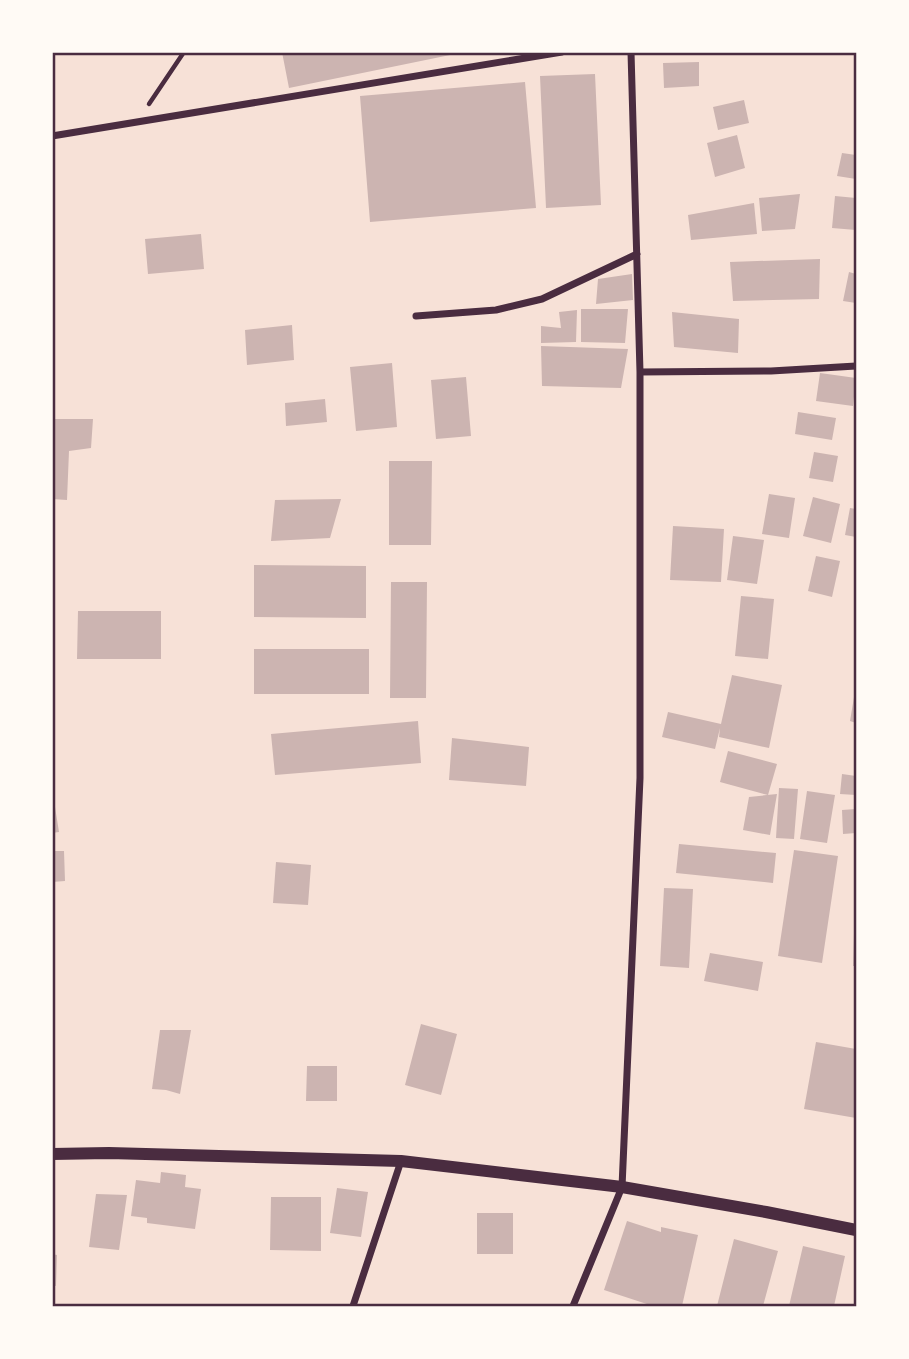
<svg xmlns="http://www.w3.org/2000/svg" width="909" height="1359" font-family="Poppins,sans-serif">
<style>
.building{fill:#ccb4b1}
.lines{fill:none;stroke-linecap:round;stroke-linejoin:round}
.path{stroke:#4a2c40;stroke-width:4.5}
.minor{stroke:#4a2c40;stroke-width:7}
.tertiary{stroke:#4a2c40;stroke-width:12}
.neatline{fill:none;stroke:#4a2c40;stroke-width:2.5}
</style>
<rect width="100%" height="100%" fill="#f7e1d7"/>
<path class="building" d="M282 52H455V54L289 88Z
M699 62V86L664 88 663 63Z
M595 74 601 205 546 208 540 76Z
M525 82 536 208 370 222 360 96Z
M744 100 749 123 718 130 713 107Z
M737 135 745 168 715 177 707 143Z
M842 153 856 155V179L837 176Z
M800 194 795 229 762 231 759 198Z
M835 196 856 198V230L832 228Z
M754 203 757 234 691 240 688 215Z
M201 234 204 269 148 274 145 239Z
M820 259 819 299 733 301 730 262Z
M849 272 856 274V303L843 301Z
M632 274 633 300 596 304 598 279Z
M581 309H628L625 343 581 342Z
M577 310 576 342 541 343V326L561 328 559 312Z
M672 312 739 319 738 353 674 347Z
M292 325 294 360 247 365 245 330Z
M541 346 628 349 621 388 542 386Z
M392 363 397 427 356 431 350 367Z
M820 373 856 378 853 406 816 401Z
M466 377 471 436 436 439 431 380Z
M325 399 327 422 286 426 285 403Z
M798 412 836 418 832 440 795 434Z
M52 419H93L91 448 69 451 67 500 52 499Z
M814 452 838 456 833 482 809 478Z
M389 461H432L431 545H389Z
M769 494 795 498 789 538 762 534Z
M813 497 840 504 831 543 803 536Z
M341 499 330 538 271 541 275 500Z
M850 508 856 509V537L845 535Z
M673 526 724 529 721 582 670 580Z
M733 536 764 540 757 584 727 580Z
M816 556 840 561 832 597 808 591Z
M254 565 366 566V618L254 617Z
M391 582H427L426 698H390Z
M741 596 774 599 768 659 735 656Z
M78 611H161V659H77Z
M254 649H369V694H254Z
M732 675 782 685 769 748 719 737 720 728 715 749 662 737 668 712 721 724Z
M855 691H856V723L850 721Z
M418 721 421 763 275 775 271 734Z
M452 738 529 747 526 786 449 780Z
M728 751 777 764 768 795 720 782Z
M842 774 856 776V795L840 794Z
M779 788 798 789 794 839 776 838Z
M807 791 835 795 827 843 800 839Z
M777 794 770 835 743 830 749 797Z
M52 807H55L59 832 52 833Z
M856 809V833L843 834 842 810Z
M679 844 776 853 773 883 676 873Z
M794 850 838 856 822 963 778 956Z
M52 851H64L65 881 52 882Z
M276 862 311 865 308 905 273 903Z
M664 888 693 889 689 968 660 966Z
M854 934H856V966H853Z
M710 953 763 962 758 991 704 981Z
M421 1024 457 1034 441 1095 405 1085Z
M160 1030H191L180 1094 166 1090 152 1089Z
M816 1042 856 1049V1118L804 1109Z
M307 1066H337V1101H306Z
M161 1172 186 1175 185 1187 201 1189 195 1229 147 1223V1218L131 1216 136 1180 160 1183Z
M337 1188 368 1192 361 1237 330 1233Z
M96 1194 127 1195 119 1250 89 1247Z
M271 1197H321V1251L270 1250Z
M477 1213H513V1254H477Z
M627 1221 661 1232V1227L698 1235 682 1306H653L604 1290Z
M734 1239 778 1251 763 1306H717Z
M803 1246 845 1256 834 1306H789Z
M52 1254 57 1255 56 1286 52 1285Z"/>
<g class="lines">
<path class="path" d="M149 104 184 52"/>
<path class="minor" d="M52 136 562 52
M416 316 496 310 542 299 637 254
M640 372 771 371 856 366
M353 1306 401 1161
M573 1306 622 1187 640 778V372L631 52"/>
<path class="tertiary" d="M52 1154 109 1153 401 1161 622 1187 766 1212 856 1230"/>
</g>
<rect width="909" height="1359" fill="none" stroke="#fffaf5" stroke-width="108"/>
<rect x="54" y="54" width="801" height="1251" class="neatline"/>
</svg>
